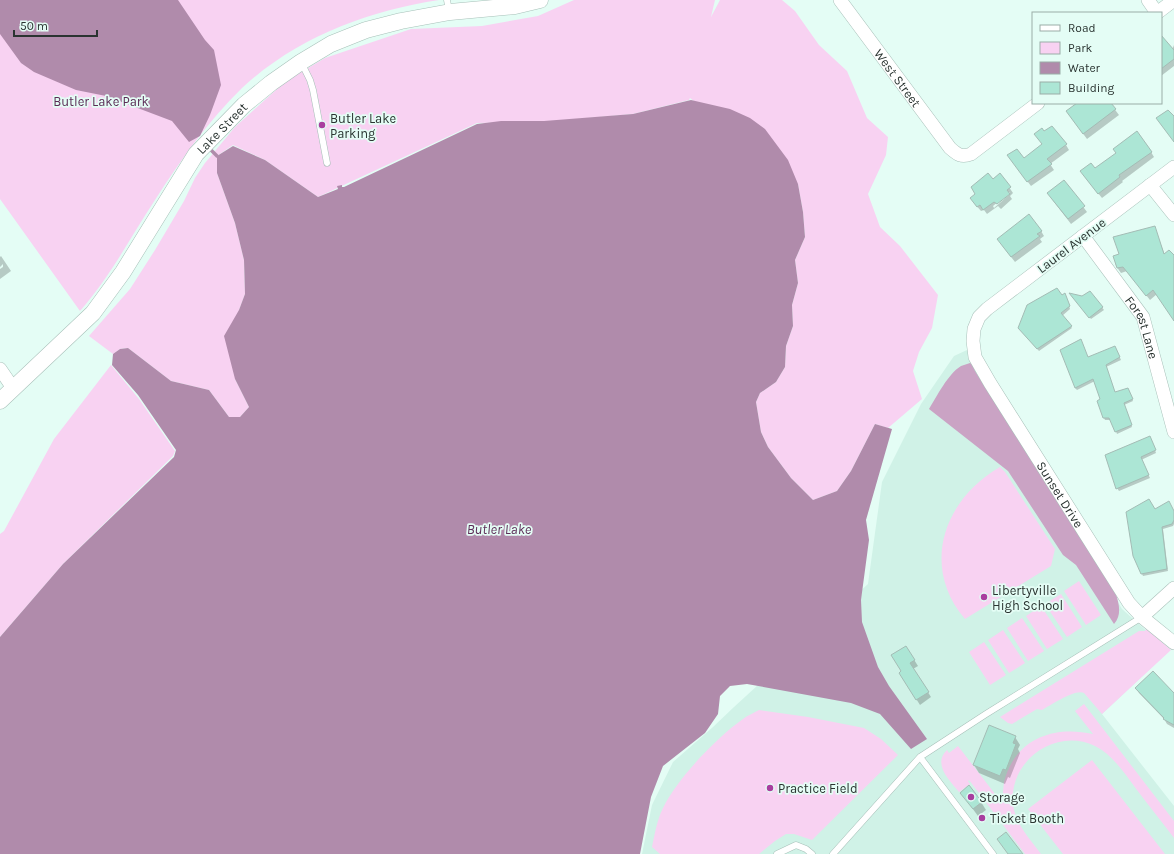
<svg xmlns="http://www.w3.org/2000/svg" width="1174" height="854" font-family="Karla,sans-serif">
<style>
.built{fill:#d0f2e7}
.green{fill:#f8d2f2}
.forest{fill:#caa3c4}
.water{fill:#b08bab}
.shadow{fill:#0003;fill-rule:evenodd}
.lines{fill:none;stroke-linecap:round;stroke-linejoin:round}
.stream{stroke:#b08bab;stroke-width:3.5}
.building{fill:#ace6d5;stroke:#a4bcb5}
.service-casing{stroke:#a8c0b9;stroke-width:7}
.minor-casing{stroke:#a8c0b9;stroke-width:14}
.tertiary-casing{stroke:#a8c0b9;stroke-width:17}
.service{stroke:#fff;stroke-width:6}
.minor{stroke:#fff;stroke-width:13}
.tertiary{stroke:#fff;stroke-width:16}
.poi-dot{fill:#a83e9f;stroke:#e4fdf5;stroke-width:1.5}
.labels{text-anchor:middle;stroke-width:3.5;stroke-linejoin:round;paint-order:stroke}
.street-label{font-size:13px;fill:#2a3431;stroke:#e4fdf5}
.park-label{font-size:13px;fill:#5b2b56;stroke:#e4fdf5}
.poi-label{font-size:13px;fill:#2a3431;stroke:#e4fdf5;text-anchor:start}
.water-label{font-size:14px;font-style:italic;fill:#5d2d58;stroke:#e4fdf5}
</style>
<rect width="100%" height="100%" fill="#e4fdf5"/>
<path class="built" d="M967 350 1122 609 1151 635 1168 652 1102 714 1174 806V854H642L652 805 673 762 713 727 734 707 868 584 882 482 921 404 954 356Z"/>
<path class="green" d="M0 0H439C367 11 296 38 242 88 208 121 180 161 155 200 130 238 110 277 80 311L0 199Z
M574 0H715L711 17 720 0H782L795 11 819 45 847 71 867 118 888 137 886 155 868 194 880 227 900 246 938 295 932 328 919 352 913 371 922 399 888 428 875 424 851 471 837 491 813 500 791 478 768 447 761 432 756 402 760 393 776 382 785 367 786 346 793 326 792 305 798 283 795 260 805 237 803 212 798 184 690 98 689 100 633 114 545 122 477 123 318 197 265 160 233 145 217 156V173L235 223 244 260 245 294 239 310 235 379 249 407 240 417H229L209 390 171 381 128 348 120 349 113 354 89 336 130 289 155 250 184 201 195 178 205 163 235 127 286 81 325 58 411 29 482 26 538 16Z
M111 365 139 399 175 451 173 456 63 564 0 637V534L4 531 54 439Z
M1000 467 1005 472 1055 549 1051 566 965 619C920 566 944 499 1000 467Z
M1079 581 1101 615 1086 625 1064 591Z
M1061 594 1082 627 1067 637 1045 604Z
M1041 606 1063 639 1047 649 1026 616Z
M1022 618 1044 651 1028 661 1007 628Z
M1146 629 1151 632 1171 650 1102 714 1084 693C1074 689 1052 705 1042 710L1037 709 1012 724 1008 723 1000 717 1139 631H1145Z
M1003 630 1025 663 1009 673 988 640Z
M984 642 1006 675 990 685 969 652Z
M1084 704 1174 821V838C1162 822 1149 806 1137 790 1125 774 1113 755 1095 746 1053 726 1004 765 1014 810 1018 827 1031 840 1041 854H1025L969 780 968 781 970 784 959 792C950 781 932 764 947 750L949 753 958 746 1002 803C1003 796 1003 789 1004 782 1015 739 1053 725 1093 734L1075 711Z
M759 710 808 717 864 728 881 739 898 755 812 840 794 834H786L775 841 759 854H660L652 847C655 833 657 820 663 808 677 779 716 738 743 719 748 715 754 713 759 710Z
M1092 760 1165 854H1063L1028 809Z"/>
<path class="forest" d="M970 363 972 364 975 371 1116 594C1119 604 1122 615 1114 624L1076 565 1063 555 1008 471 929 409C937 396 948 374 961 366 964 365 967 364 970 363Z"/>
<path class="water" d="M0 0H178L205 40 214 50 221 85 210 115 200 136 189 142 172 121 106 96 76 90 34 72 21 63 0 34Z
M691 100 730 109 750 118 765 129 788 160 798 184 803 212 805 237 795 260 798 283 792 305 793 326 786 346 785 367 776 382 760 393 756 402 761 432 768 447 791 478 813 500 837 491 851 471 875 424 892 429 866 520 869 540 861 600 862 622 878 667 889 686 927 739 911 749 880 714 851 703 747 684 730 686 720 696 718 714 705 733 663 766 651 797 640 854H0V637L63 564 174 457 176 450 138 395 112 365 113 354 120 349 128 348 171 381 209 390 229 417H240L249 407 235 379 224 336 239 310 245 294 244 260 235 223 217 173V156L233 146 265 160 318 197 338 189 337 186 342 185V187H344L477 124 501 121H544L633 114Z"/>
<path class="shadow" d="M1161 45 1172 50 1174 45V66L1161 76Z
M1079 103H1110L1119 115 1087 139 1067 112Z
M1066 145 1069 150 1050 164 1054 170 1031 186 1011 160 1024 159Z
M1151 152 1154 157 1122 181 1123 182 1102 198 1084 176Z
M1000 174 1013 193 1010 196 1012 199 1001 209 998 206 987 214 984 210 981 211 974 203 992 180ZM1010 192V194L994 208 993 206Z
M1064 181 1087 212 1071 224 1051 198Z
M1154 227 1165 255 1174 257V320L1157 294 1150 300 1127 271 1121 273 1116 266 1114 257 1121 255Z
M1041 231 1044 236 1040 239 1042 242 1015 262 1001 244Z
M1 256 11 271 0 279V269L3 267V264L0 267V257Z
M1090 292 1104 310 1091 319 1071 294 1082 297Z
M1062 296H1066L1070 309 1062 316 1072 328 1039 351 1019 328Z
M1116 349 1121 360 1106 367 1115 393 1129 391 1133 401 1124 405 1132 427 1117 434 1111 420H1105L1104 418 1102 400 1095 381 1077 390 1075 388 1088 358Z
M1151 439 1156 453 1141 460 1150 478 1119 491 1117 488Z
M1154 510 1174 513V524L1173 526 1163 529 1168 571 1143 576 1142 574Z
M906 647 918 666 913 669 931 697 920 705 903 678 902 672Z
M1136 688 1174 694V728L1167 724 1164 719 1139 693Z
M1015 737 1020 745 1018 749 1020 753 1010 778 1008 777 1005 784 979 773 974 765Z
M961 793 981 802 986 810 978 816Z"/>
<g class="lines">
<path class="stream" d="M208 147 217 156"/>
</g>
<path class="building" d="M1161 35 1174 50V59L1161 69Z
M1077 103H1111L1116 109 1083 134 1066 111Z
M1168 110 1174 116V142L1156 118Z
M1052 126 1067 144 1047 159 1052 164 1027 182 1007 155 1017 149 1024 158 1042 144 1034 134 1042 128 1044 131Z
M1137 131 1152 152 1119 175 1120 177 1098 194 1080 171 1091 163 1095 168 1116 153 1113 149Z
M988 173 993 179 1000 173 1011 187 1007 190 1010 194 997 204 994 202 983 210 980 205 977 207 970 198 975 194 971 187Z
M1064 180 1085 206 1068 219 1047 193Z
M1029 214 1042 231 1037 234 1040 236 1011 257 997 239Z
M1155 226 1164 254 1169 250 1174 255V321L1153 290 1146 296 1123 267 1117 268 1113 256 1119 254 1113 237Z
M1057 288 1062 295 1065 293 1070 306 1061 313 1072 326 1037 349 1018 328 1027 305Z
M1090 291 1103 307 1089 318 1069 293 1082 296Z
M1081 339 1088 357 1115 346 1120 357 1106 365 1115 392 1128 388 1133 399 1124 403 1132 425 1115 432 1109 418H1103L1097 401 1100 399 1093 379 1075 388 1060 350Z
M1150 436 1156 450 1141 457 1149 475 1116 489 1105 455Z
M1149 499 1155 509 1169 501 1174 511V520L1172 524 1162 527 1167 569 1141 574 1133 556 1126 512Z
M906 646 915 660 910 663 929 692 916 700 899 673 901 671 891 655Z
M1153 671 1174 693V725L1163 719 1164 718 1135 688Z
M989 725 1016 736 1013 743 1016 744 1006 770 1003 769 1000 776 973 765Z
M969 785 982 802 973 809 960 793Z
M1006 832 1023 854H1008L997 839Z"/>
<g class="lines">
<g class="service-casing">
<path id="service" d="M447 0 449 11
M301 62 310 80 313 90 327 163
M920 757 986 714 1142 617
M777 854 796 845 806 849 812 854
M833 854 920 757 993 854"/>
</g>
<g class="minor-casing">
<g id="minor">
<path id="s1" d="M840 0 950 148C957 154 961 158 971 154L1038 103"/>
<path d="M1148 0 1157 13"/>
<path d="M1157 13 1174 0"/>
<path id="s2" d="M1174 167 987 309 979 317 974 329 973 341 975 357 990 383 1129 603 1142 617 1174 643"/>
<path d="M1150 185 1174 215"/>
<path id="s3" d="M1083 236 1143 317 1174 432"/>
<path d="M0 369 13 388"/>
<path d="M1142 617 1174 588"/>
</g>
</g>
<g class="tertiary-casing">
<g id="tertiary">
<path id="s4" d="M0 401 93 313 123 272 196 154 244 105 271 83 301 62 331 44 366 30 401 21 450 12 515 6 540 0"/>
</g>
</g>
<use href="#service" class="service"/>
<use href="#minor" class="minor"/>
<use href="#tertiary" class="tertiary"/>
</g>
<g class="poi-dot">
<circle cx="322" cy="125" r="4"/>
<circle cx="984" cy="597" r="4"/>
<circle cx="770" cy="788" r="4"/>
<circle cx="971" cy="797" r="4"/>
<circle cx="982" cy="818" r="4"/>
</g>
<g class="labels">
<g class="street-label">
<text dy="5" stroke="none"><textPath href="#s1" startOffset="97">West Street</textPath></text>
<text dy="5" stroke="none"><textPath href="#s4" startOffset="354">Lake Street</textPath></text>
<text transform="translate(1071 245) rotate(-37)" y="5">Laurel Avenue</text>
<text dy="5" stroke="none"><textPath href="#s3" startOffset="110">Forest Lane</textPath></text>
<text dy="5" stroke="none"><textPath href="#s2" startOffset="449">Sunset Drive</textPath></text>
</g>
<g class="park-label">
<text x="101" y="106">Butler Lake Park</text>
</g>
<g class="poi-label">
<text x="330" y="123">Butler Lake<tspan x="330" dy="15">Parking</tspan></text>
<text x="992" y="595">Libertyville<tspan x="992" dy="15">High School</tspan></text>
<text x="778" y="793">Practice Field</text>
<text x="979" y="802">Storage</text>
<text x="990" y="823">Ticket Booth</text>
</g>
<g class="water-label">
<text x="499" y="534">Butler Lake</text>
</g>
</g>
<rect x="1032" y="12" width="130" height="92" fill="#e4fdf5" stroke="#9aada7"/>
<rect x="1040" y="25" width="20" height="6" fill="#ffffff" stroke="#9aada7"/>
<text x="1068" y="32" font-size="12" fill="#2a3431">Road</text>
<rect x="1040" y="42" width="20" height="12" fill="#f8d2f2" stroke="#9aada7"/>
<text x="1068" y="52" font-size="12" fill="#2a3431">Park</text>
<rect x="1040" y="62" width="20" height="12" fill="#b08bab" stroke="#9aada7"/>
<text x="1068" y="72" font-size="12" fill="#2a3431">Water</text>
<rect x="1040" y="82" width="20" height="12" fill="#ace6d5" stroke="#9aada7"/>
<text x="1068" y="92" font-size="12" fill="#2a3431">Building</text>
<path d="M14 30v6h83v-6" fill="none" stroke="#2a3431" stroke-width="2"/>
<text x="20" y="30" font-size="12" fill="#2a3431" stroke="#e4fdf5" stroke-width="3" paint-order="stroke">50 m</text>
</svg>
